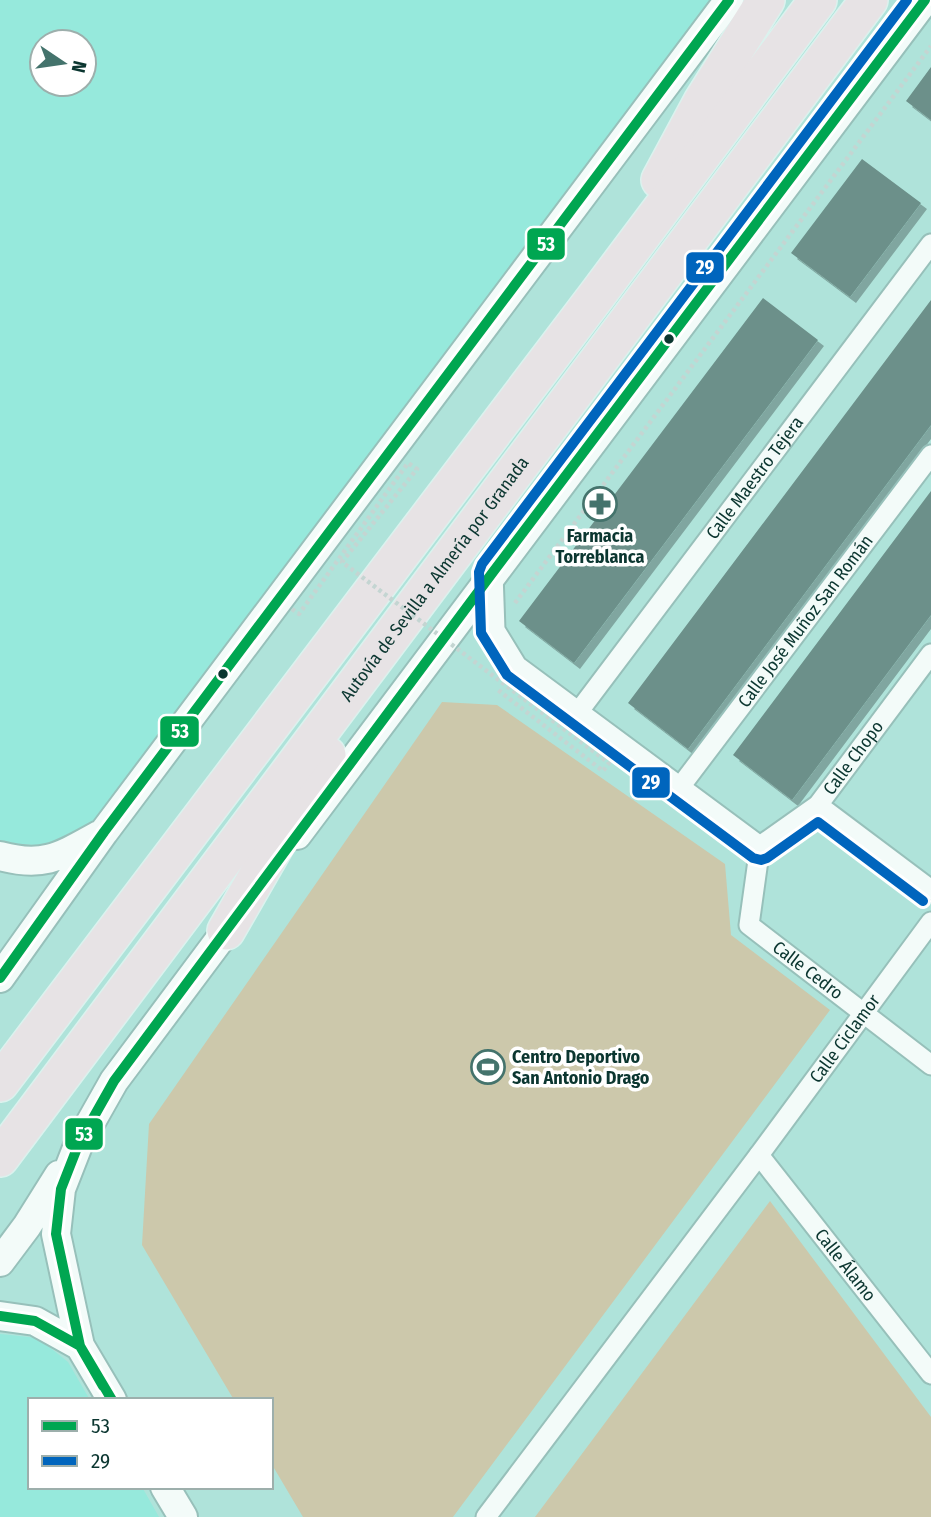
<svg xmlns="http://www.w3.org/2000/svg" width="931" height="1517" font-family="'Fira Sans Condensed',sans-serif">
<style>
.built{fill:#96e9dc;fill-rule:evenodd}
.green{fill:#ccc8ab}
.building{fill:#6c908a;filter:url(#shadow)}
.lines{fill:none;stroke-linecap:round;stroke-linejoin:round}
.street-casing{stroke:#97c0ba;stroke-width:23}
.secondary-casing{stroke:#97c0ba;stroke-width:32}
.highway-casing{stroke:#dbf2ee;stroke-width:40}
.path{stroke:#c4d5d2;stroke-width:4.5;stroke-dasharray:3.5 3.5;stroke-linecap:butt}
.street{stroke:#f3fbf9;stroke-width:19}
.secondary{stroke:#f3fbf9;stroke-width:28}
.highway{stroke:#e7e3e5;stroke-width:37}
.path-bridge{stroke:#c4d5d2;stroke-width:4.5;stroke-dasharray:3.5 3.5;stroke-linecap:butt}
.bus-1-casing{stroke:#fff;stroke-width:16}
.bus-2-casing{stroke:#fff;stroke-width:16}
.bus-1{stroke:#00a651;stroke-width:10}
.bus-2{stroke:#0065bd;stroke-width:10}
.bus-dot{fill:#0b3630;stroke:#fff;stroke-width:2.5}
.labels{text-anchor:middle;stroke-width:7;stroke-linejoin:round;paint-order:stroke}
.street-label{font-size:18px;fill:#0b3630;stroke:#fff}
.poi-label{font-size:18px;font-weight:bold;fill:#0b3630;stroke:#fff}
.line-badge{stroke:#fff;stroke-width:2.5}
.badge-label{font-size:19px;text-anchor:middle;font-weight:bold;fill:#fff}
</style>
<defs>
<filter id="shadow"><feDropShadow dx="6" dy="6" stdDeviation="0" flood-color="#0004"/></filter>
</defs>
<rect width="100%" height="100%" fill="#afe3da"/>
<path class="built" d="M0 0H717L97 821 53 846 0 843ZM42 42H84V84H42Z
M0 1334 38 1338 68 1362 90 1400H30V1487H142L159 1517H0Z"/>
<path class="green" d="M442 702 497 705 725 864 731 935 830 1010 453 1517H303L271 1463V1400H234L142 1245 149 1124Z
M770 1201 931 1417V1517H535Z"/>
<path class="building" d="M931 67V120L906 101Z
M862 159 921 203 850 297 791 253Z
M763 298 818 340 574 663 519 621Z
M931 300V425L688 749 628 703Z
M931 491V615L792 800 733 755Z"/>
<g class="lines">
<g class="street-casing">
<g id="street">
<path d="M493 573 495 630 517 666 760 846"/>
<path id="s1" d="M579 711 931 244"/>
<path id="s2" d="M680 787 931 455"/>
<path d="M818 805 931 890"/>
<path id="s3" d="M760 846 749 925 931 1065"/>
<path id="s4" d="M760 846 818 805 931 654"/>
<path id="s5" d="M759 1155 931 1374"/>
<path id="s6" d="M486 1517 759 1155 931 922"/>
</g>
</g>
<g class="secondary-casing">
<path id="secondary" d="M297 835 925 0
M0 856C44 868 61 856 99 835
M0 978 104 832 729 0
M0 1262 27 1226 59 1175
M0 1316 35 1321 80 1346
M112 1400 80 1346 56 1234 61 1189 79 1143 114 1081 238 915
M165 1487 183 1517"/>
</g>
<g class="highway-casing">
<g id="highway">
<path d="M660 180 702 102 766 0"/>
<path d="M226 931 327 755"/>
<path d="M0 1083 597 295 818 0"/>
<path id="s7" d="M0 1158 869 0"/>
</g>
</g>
<path class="path" d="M515 603 931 46"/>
<use href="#street" class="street"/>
<use href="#secondary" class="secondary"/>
<use href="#highway" class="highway"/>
<path class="path-bridge" d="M292 609 299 614 408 463 417 469 342 562 609 763 603 771 498 690"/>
<g class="bus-1-casing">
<path id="bus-1" d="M0 978 104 832 729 0
M0 1316 35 1321 80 1346 103 1386
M112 1400 80 1346 56 1234 61 1189 79 1143 114 1081 493 572 925 0"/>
</g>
<g class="bus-2-casing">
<path id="bus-2" d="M907 0 482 564 479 572 481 633 507 675 753 858 761 860 767 858 818 822 923 901"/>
</g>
<use href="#bus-1" class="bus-1"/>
<use href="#bus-2" class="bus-2"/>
</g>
<defs>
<g id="pharmacy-ring" transform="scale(1.75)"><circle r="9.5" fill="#fff" stroke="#44736c" stroke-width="1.5"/><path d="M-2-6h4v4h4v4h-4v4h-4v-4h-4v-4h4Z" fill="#44736c"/></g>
<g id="stadium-ring" transform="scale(1.75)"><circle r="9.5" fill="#fff" stroke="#44736c" stroke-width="1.5"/><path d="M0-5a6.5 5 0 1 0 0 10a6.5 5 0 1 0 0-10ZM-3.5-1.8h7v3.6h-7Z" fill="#44736c"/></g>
</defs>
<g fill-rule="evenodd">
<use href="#pharmacy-ring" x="600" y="504"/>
<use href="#stadium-ring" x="488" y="1067"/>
</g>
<g class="bus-dot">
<circle cx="669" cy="339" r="6"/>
<circle cx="223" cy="674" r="6"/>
</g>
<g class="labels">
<g class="street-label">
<text dy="6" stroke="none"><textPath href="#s1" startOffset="292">Calle Maestro Tejera</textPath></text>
<text dy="6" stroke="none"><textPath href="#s7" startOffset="724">Autovía de Sevilla a Almería por Granada</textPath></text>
<text dy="6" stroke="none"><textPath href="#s2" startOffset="208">Calle José Muñoz San Román</textPath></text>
<text dy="6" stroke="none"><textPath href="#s4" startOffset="130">Calle Chopo</textPath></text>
<text dy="6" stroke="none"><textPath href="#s3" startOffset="154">Calle Cedro</textPath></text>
<text dy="6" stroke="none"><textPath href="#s6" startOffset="598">Calle Ciclamor</textPath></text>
<text dy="6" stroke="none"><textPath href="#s5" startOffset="140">Calle Álamo</textPath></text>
</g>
<g class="poi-label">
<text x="600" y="542">Farmacia<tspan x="600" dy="21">Torreblanca</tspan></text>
<text x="512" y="1063" text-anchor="start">Centro Deportivo<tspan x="512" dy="21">San Antonio Drago</tspan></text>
</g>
</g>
<g class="line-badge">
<rect x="526" y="227" width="40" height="34" rx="7" fill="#00a651"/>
<rect x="685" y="251" width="40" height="33" rx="7" fill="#0065bd"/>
<rect x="159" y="715" width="41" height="33" rx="7" fill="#00a651"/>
<rect x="631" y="766" width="40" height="33" rx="7" fill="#0065bd"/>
<rect x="64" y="1117" width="40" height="34" rx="7" fill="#00a651"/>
</g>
<g class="badge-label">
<text x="546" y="251">53</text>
<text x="705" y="274">29</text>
<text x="180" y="738">53</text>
<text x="651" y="789">29</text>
<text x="84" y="1141">53</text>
</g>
<rect x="28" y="1398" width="245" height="91" fill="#ffffff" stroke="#9dafac" stroke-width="2"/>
<rect x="42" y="1421" width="35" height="10" fill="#00a651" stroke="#9dafac" stroke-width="2"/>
<text x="91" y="1433" font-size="21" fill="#0b3630">53</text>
<rect x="42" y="1456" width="35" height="10" fill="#0065bd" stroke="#9dafac" stroke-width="2"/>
<text x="91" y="1468" font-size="21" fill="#0b3630">29</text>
<g transform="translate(63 63) rotate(103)"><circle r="33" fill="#ffffff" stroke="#9dafac" stroke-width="2"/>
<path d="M0-5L12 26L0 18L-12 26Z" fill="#44736c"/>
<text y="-10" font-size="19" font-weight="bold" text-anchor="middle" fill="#0b3630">N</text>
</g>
</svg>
